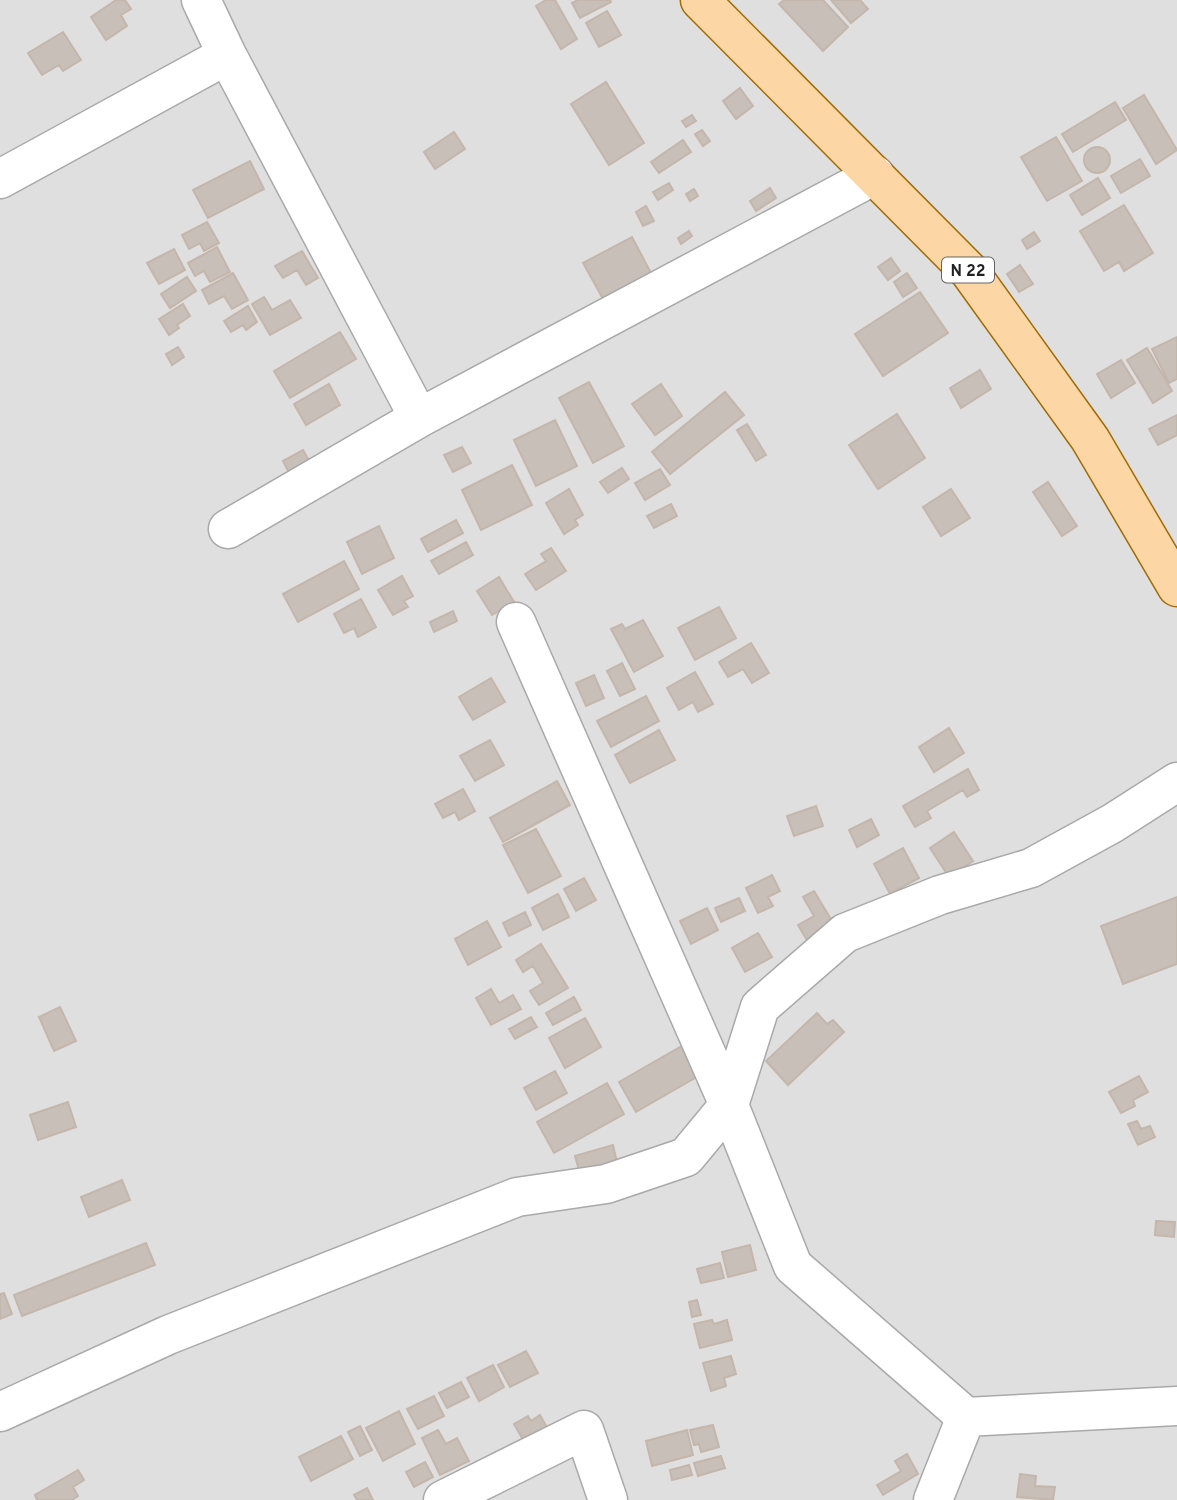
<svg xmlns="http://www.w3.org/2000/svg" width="1177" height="1500" font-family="Overpass,sans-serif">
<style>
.residential{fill:#e0dfdf}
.building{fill:#c7bfb8;stroke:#c4b6ab;stroke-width:2}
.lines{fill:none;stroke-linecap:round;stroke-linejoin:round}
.minor-casing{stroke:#a9a9a9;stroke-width:41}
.major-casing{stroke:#a06b00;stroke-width:41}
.minor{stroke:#fff;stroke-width:38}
.major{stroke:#fcd6a4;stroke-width:38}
.labels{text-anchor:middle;stroke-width:5;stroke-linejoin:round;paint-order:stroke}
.shield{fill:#fff;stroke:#646464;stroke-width:2}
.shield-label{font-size:16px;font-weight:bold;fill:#222}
</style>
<rect width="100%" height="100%" fill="#f2efe9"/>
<path class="residential" d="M0 0H1177V1500H0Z"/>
<path class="building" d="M116 0H125L131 9 121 15 127 26 106 40 91 17Z
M546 0H555L577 39 561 49 536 6Z
M578 0H610L611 2 580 18 572 3Z
M784 0H823L848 27 823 51 779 4Z
M831 0H860L868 9 851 23Z
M607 11 621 35 599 47 586 23Z
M63 32 81 60 63 71 59 65 42 75 28 53Z
M606 82 644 143 609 165 571 104Z
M740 88 753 106 736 119 723 101Z
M1144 95 1177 150 1156 164 1123 108Z
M1115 102 1126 120 1073 152 1062 134Z
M692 115 696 121 686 127 682 121Z
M702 130 710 141 703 146 695 134Z
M454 132 465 149 435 169 424 152Z
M1056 137 1082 181 1047 201 1021 157Z
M683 140 691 152 659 173 651 162Z
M1084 160a13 13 0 1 1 26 0a13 13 0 1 1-26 0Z
M1140 159 1150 176 1121 193 1111 176Z
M250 161 264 189 208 218 193 190Z
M1098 178 1110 198 1082 215 1070 195Z
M669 183 673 190 658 200 653 192Z
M770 188 776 198 756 211 750 201Z
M694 189 698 196 690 201 686 194Z
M1124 205 1153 253 1124 271 1119 262 1104 271 1080 231Z
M646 206 654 221 643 226 636 212Z
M207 222 219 243 204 251 200 243 189 249 182 235Z
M689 231 692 236 681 244 678 238Z
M1034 232 1040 241 1027 249 1022 240Z
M632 237 651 273 603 299 583 263Z
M217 247 230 272 210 282 204 271 195 276 188 263Z
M174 249 185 270 159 284 147 263Z
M302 251 318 278 306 285 297 270 283 278 275 266Z
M891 258 900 271 888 280 878 267Z
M1020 265 1033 284 1019 292 1007 274Z
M233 273 248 300 232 309 224 296 209 304 202 290Z
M907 273 917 288 903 297 894 282Z
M187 277 196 291 170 308 161 294Z
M920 292 948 333 883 376 855 334Z
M264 297 272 310 290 300 301 318 270 335 252 304Z
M183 304 190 316 177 325 179 328 169 335 159 319Z
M248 306 257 322 246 330 243 325 231 332 224 321Z
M340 332 356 359 290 398 274 371Z
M1177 337V379L1169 383 1152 349Z
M178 347 184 357 172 365 166 354Z
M1147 348 1172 391 1153 403 1127 360Z
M1121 360 1135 383 1111 398 1097 374Z
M980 370 991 389 961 408 950 388Z
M589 382 624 446 593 463 559 398Z
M329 384 340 405 306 425 294 404Z
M661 384 682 416 655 435 632 404Z
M725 392 744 415 670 474 652 452Z
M897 414 925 458 878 489 849 445Z
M1177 415V435L1158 445 1149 429Z
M555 420 577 466 536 486 514 440Z
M747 424 766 455 756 461 737 430Z
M462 447 471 463 453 472 444 455Z
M303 450 311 464 290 475 283 461Z
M512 465 532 505 481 530 462 490Z
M622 468 629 479 608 493 600 482Z
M660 469 670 485 645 500 635 483Z
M1048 482 1077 526 1062 536 1033 492Z
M569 489 583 515 575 520 578 525 564 534 546 503Z
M951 489 970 518 941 536 923 507Z
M671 504 677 516 654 528 647 516Z
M456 520 463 533 428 552 421 539Z
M379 526 394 558 362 574 347 542Z
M466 542 473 555 439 574 431 561Z
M551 548 566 571 536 590 525 574 546 561 541 554Z
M344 561 359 589 298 622 283 594Z
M402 576 413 596 404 601 408 607 393 615 378 590Z
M499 577 514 602 492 615 477 591Z
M361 599 376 627 358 637 354 628 344 633 334 614Z
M719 607 736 638 695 660 678 628Z
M453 611 457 621 434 632 430 622Z
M643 620 663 656 634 672 611 629 622 624 625 629Z
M751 643 769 673 752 683 743 669 728 677 719 662Z
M622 663 635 689 620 696 607 671Z
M695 672 713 704 698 712 693 702 679 710 667 688Z
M594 675 604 698 586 706 576 683Z
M491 678 505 702 473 720 459 697Z
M646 696 659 721 611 747 597 721Z
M949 728 964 753 934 772 919 747Z
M659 730 675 760 630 783 615 755Z
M490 740 504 765 475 781 460 756Z
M968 769 979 790 967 797 963 790 927 811 931 818 915 827 903 806Z
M557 781 570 805 503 842 490 818Z
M463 789 475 811 459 820 455 812 443 818 435 804Z
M816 806 823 826 794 836 787 816Z
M871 819 879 835 857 847 849 830Z
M536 829 561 876 528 893 503 845Z
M954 832 973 861 949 877 930 848Z
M903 848 919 878 890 894 874 864Z
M772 875 780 891 768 897 773 906 758 913 746 888Z
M584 878 596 900 576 911 564 889Z
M814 891 835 926 808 942 798 925 814 916 803 897Z
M558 894 569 917 543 930 532 908Z
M1177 897V964L1123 984 1101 926Z
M739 898 745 911 721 922 715 908Z
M707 908 718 930 691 944 680 921Z
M525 912 531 925 509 936 503 923Z
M487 921 501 947 468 965 455 939Z
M758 933 772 957 745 972 732 948Z
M541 944 568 988 539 1005 530 991 543 983 533 966 523 972 516 960Z
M491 989 499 1003 513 995 521 1009 491 1025 476 998Z
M574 997 581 1010 553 1025 546 1013Z
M60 1007 76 1041 54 1051 39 1017Z
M817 1013 827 1024 833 1020 844 1032 788 1085 766 1061Z
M531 1017 537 1027 515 1039 509 1029Z
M585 1018 601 1047 565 1068 549 1038Z
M685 1044 702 1074 636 1112 619 1082Z
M555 1071 567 1093 536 1110 524 1088Z
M1139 1076 1148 1092 1133 1100 1135 1106 1121 1113 1109 1092Z
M607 1083 624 1114 554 1153 537 1122Z
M68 1102 76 1127 38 1140 30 1115Z
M1137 1121 1141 1129 1150 1126 1155 1137 1138 1145 1128 1124Z
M613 1145 619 1171 582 1181 575 1156Z
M122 1180 130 1200 89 1217 81 1197Z
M1156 1221 1175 1222 1174 1237 1155 1235Z
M146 1243 155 1265 22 1316 14 1295Z
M750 1245 756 1270 728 1277 722 1252Z
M720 1263 724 1278 701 1283 697 1269Z
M4 1293 12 1314 0 1319V1294Z
M697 1300 701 1315 692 1317 689 1302Z
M712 1320 714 1324 727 1320 732 1340 700 1348 694 1324Z
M526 1351 538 1373 510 1387 498 1365Z
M731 1356 736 1374 724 1378 726 1386 711 1391 703 1363Z
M493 1365 504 1387 479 1401 467 1378Z
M461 1382 469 1397 447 1408 439 1393Z
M434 1396 444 1416 418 1429 407 1409Z
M399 1411 415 1444 383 1461 366 1428Z
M540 1415 549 1431 530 1452 514 1424 528 1416 531 1421Z
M713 1425 719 1447 701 1452 699 1444 694 1445 690 1430Z
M360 1426 372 1450 360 1456 348 1432Z
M438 1430 446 1444 457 1438 469 1461 440 1475 422 1438Z
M687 1430 693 1455 652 1466 646 1441Z
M341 1436 353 1459 311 1481 299 1457Z
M907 1454 918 1474 883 1495 877 1485 901 1471 895 1461Z
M721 1456 725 1468 698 1476 694 1463Z
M425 1462 433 1477 414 1487 406 1472Z
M689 1465 692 1475 672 1480 670 1470Z
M78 1470 84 1480 73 1487 78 1496 72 1500H37L35 1495Z
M1020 1474 1036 1476 1035 1486 1055 1487 1053 1500 1017 1497Z
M367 1488 373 1500H357L354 1495Z"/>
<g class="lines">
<g class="minor-casing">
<path id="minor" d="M201 0 227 55 419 418
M0 179 227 55
M228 529 419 418 875 175
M516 622 729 1105 793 1266 966 1417
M0 1412 168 1335 517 1197 606 1184 686 1157 729 1105 760 1007 845 933 940 895 1031 868 1113 823 1177 782
M443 1500 584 1430 608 1500
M933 1500 966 1417 1177 1406"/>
</g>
<g class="major-casing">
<path id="major" d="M700 0 969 271 1090 439 1177 587"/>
</g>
<use href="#minor" class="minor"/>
<use href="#major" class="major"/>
</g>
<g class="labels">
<rect class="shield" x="942" y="257.5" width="52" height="25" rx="5"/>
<g class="shield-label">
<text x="968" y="276">N 22</text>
</g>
</g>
</svg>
